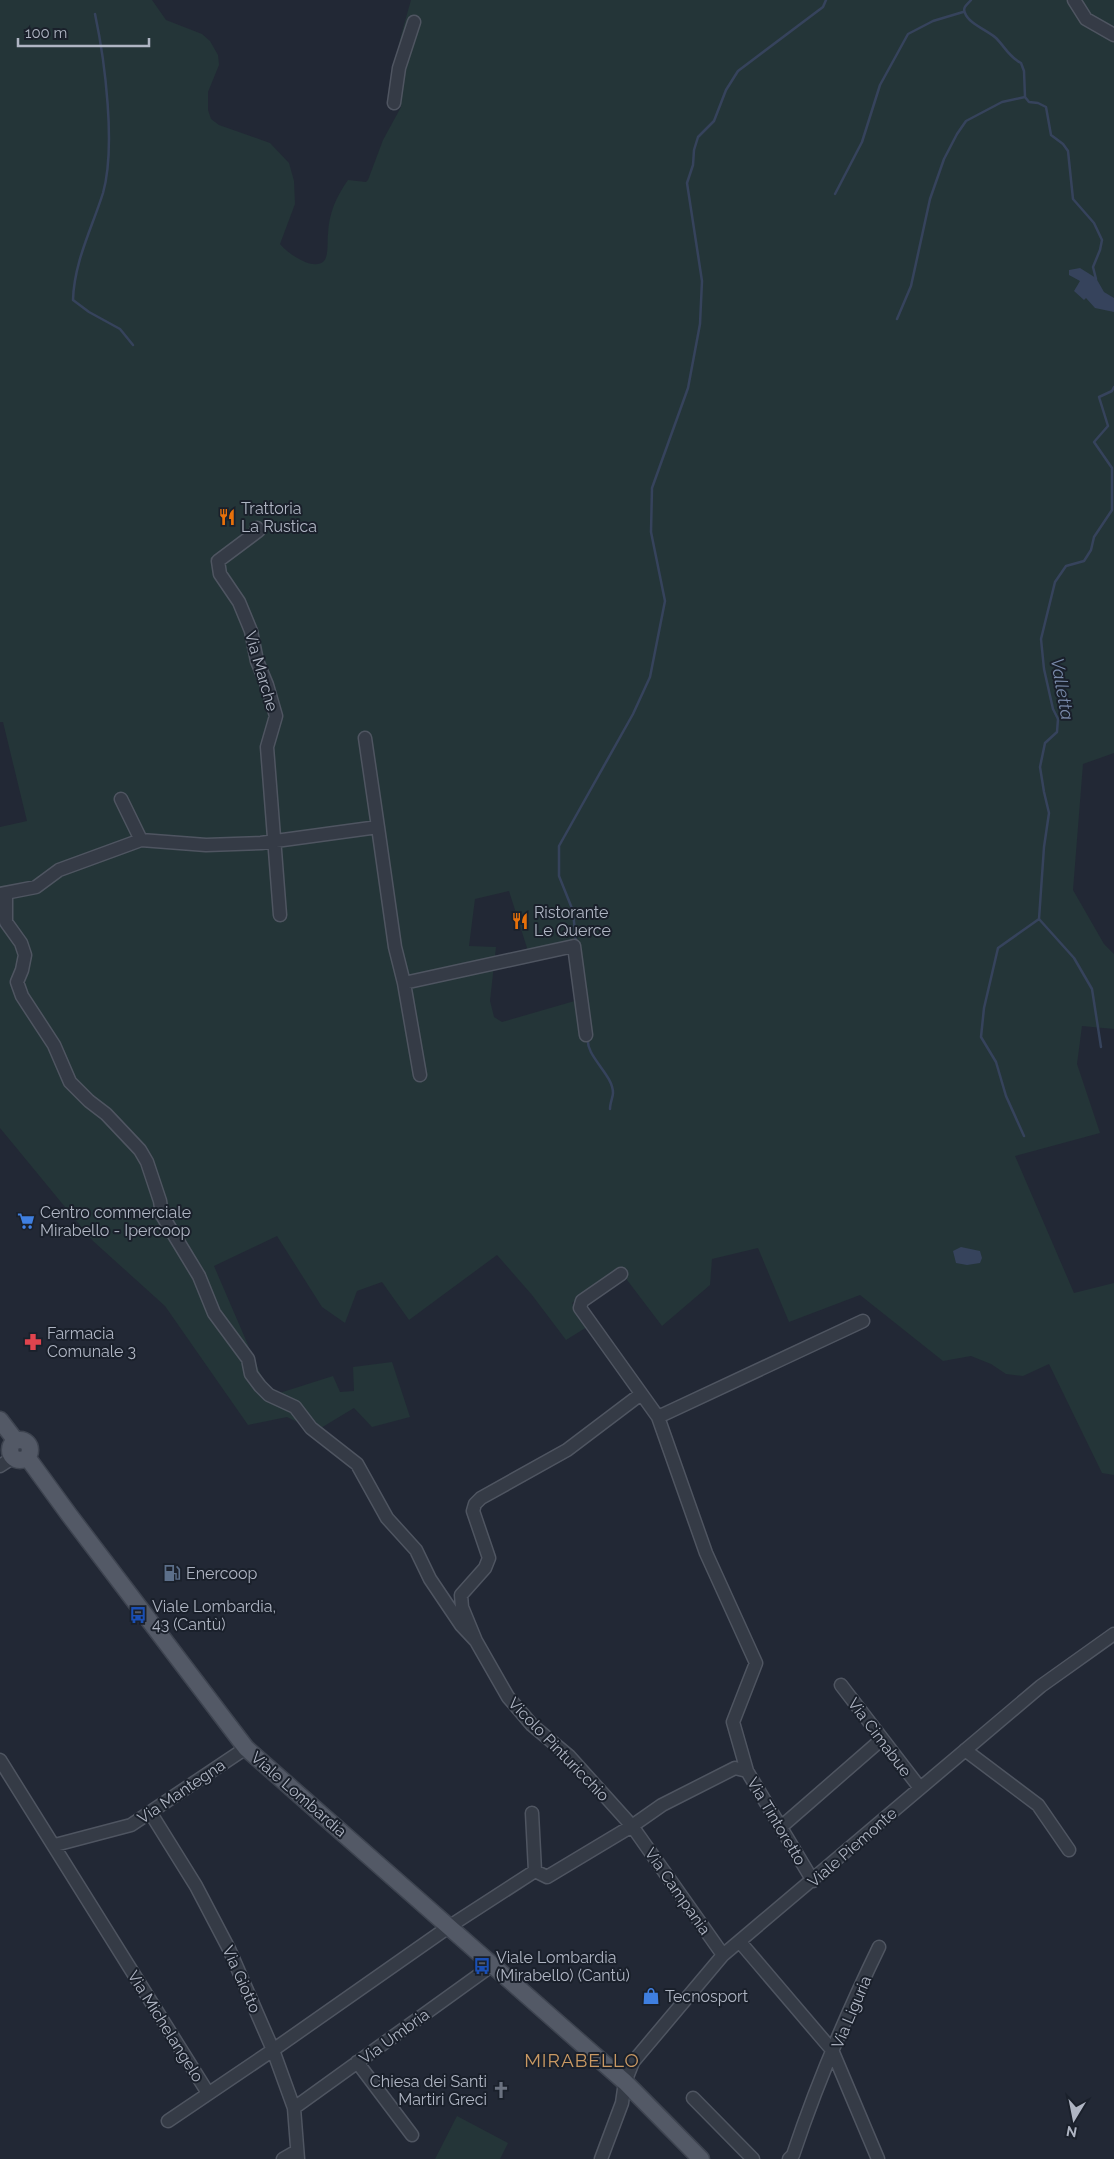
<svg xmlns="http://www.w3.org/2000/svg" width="1114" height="2159" font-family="Raleway,sans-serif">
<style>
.green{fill:#243538;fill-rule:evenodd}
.water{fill:#36435c}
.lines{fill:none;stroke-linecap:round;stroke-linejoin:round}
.stream{stroke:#36435c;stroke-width:2.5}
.minor-casing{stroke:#4f5561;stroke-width:15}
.major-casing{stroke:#3e4450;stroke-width:19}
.minor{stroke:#353b46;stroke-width:12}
.major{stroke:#535966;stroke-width:16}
.labels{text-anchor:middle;stroke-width:4;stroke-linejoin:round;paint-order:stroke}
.poi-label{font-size:16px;fill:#afb5c3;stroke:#1a202b;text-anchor:start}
.street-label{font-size:16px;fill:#afb5c3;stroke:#1a202b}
.water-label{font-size:18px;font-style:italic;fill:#798aaa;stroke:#1a202b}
.quarter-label{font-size:19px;letter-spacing:1px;fill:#ca9963;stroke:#1a202b}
</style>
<rect width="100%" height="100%" fill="#222835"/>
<path class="green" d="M0 0H152L166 20 202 34 210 41 218 55 219 65 208 92V110L211 119 219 125 270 143 289 163 294 181 295 204 280 244C286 252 313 272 324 261 329 255 327 241 328 234 329 213 336 197 348 180L366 182 368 180 383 140 401 107V99L395 83 400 39 411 0H1114V753L1083 764 1073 890 1104 944 1114 954V1029L1082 1026 1077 1064 1100 1133 1015 1156 1074 1293 1114 1283V1475L1102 1473 1049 1364 1023 1376 1006 1374 991 1364 971 1356 943 1361 860 1295 789 1322 758 1248 712 1259 710 1285 662 1326 621 1272 572 1303 587 1327 566 1340 532 1295 497 1255 409 1320 382 1282 357 1291 345 1323 322 1307 277 1236 214 1266 270 1396 333 1376 340 1392 354 1391 353 1367 392 1362 410 1417 372 1427 354 1408 316 1431 287 1417 248 1425 165 1306 93 1241 0 1128V827L27 821 3 722H0ZM509 891 528 951H573L578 1000 502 1022 494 1017 490 1001 496 947 469 946 475 899Z
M457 2116 508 2143 500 2159H435Z"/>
<path class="water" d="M1080 268 1096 278 1104 292 1114 298V312L1095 308 1086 298 1084 300 1074 291 1080 281 1069 275V270Z
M961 1247 980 1251 982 1258 980 1263 967 1265 956 1263 953 1251Z"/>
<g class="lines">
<path class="stream" d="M971 0C968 4 962 7 965 13 969 24 987 30 996 38 1005 47 1009 57 1021 63L1024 71 1025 97 1029 102 1038 103 1046 107 1051 135 1063 144 1068 151 1073 199 1094 223 1102 240 1100 250 1093 267 1096 279
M95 14C105 61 116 147 103 193 92 228 74 262 73 300L89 312 120 329 133 345
M835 194 862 142 880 85 908 34 933 21 963 12
M897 319 911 286 930 199 944 159 957 134 966 121 1002 102 1025 97
M576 943 573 911 559 876V846L633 714 650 677 665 601 651 532 652 488 688 388 700 324 702 281 687 183 693 165 694 150 698 137 714 121 726 90 738 71 823 7 826 0
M588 1038C585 1056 613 1074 613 1093 613 1097 610 1103 610 1109
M1101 1047 1092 989 1074 958 1039 919 1044 847 1049 813 1044 792 1040 767 1045 743 1057 732 1058 719 1053 709 1044 669 1041 639 1055 582 1066 566 1084 561 1091 550 1094 537 1112 510V468L1094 442 1108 426 1099 397 1112 391 1114 387
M1024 1136 1006 1096 996 1062 981 1037 984 1008 998 948 1039 919"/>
<g class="minor-casing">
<path id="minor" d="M1074 0 1086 19 1114 35
M394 103 399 68 414 22
M257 528 258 531 218 561 220 574 239 602 251 631 257 661 267 685 276 716 267 747 280 915
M365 738 378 827
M121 799 141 840
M6 893V922L21 943 25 955 22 970 17 982 22 996 54 1045 70 1082 89 1101 106 1114 140 1150 147 1162 160 1201 162 1215 199 1276 214 1313 248 1359 251 1374 260 1386 269 1395 295 1407 311 1428 357 1464 387 1518 416 1550 430 1579 461 1625 476 1641
M0 894 36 887 59 870 141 840 206 845 261 843 378 827 395 947 404 983 574 946 586 1035
M404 983 420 1075
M621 1274 582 1301 580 1308 658 1417 706 1553 756 1663 733 1722 747 1771
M641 1394 567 1450 481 1498 475 1504 473 1511 489 1558 485 1568 461 1595 462 1607 476 1641 508 1697 532 1725 569 1756 632 1826 723 1955
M658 1417 863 1321
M0 1466 14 1457
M841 1685 920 1788
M965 1750 1038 1805 1069 1850
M0 1760 208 2093
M150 1812 196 1886 229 1949 273 2050 294 2108 298 2159
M532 1813 535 1871
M781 1827 882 1739
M55 1845 131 1825 246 1748
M740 1942 832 2050 878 2159
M357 2062 412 2135
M693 2098 753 2159
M294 2108 494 1964
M168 2121 273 2050 450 1926 535 1871 547 1877 632 1826 662 1805 735 1768 747 1771 813 1881
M283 2159 297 2151
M601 2159 622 2103 625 2082 633 2062 723 1955 1041 1686 1114 1634
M789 2159 793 2155C817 2083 846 2015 879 1947"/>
</g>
<g class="major-casing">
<path id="major" d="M0 1420 16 1441
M10 1450a10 10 0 1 1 20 0a10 10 0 1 1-20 0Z
M27 1457 70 1516 246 1748 625 2082 701 2159"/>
</g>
<use href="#minor" class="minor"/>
<use href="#major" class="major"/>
</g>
<defs>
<g id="restaurant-bare" transform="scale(1.35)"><path d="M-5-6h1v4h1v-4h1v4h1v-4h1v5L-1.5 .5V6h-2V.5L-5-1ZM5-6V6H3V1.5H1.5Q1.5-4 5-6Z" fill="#e8710a" stroke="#1a202b" stroke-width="2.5" paint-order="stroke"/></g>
<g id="supermarket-bare" transform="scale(1.35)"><path d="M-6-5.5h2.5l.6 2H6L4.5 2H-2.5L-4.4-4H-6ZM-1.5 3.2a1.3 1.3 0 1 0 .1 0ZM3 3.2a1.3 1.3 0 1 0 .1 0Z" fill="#3f7fe0" stroke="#1a202b" stroke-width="2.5" paint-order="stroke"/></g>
<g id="pharmacy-bare" transform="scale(1.35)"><path d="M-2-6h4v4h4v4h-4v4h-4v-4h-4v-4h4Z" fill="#e0444e" stroke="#1a202b" stroke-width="2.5" paint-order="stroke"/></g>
<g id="fuel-bare" transform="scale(1.35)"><path d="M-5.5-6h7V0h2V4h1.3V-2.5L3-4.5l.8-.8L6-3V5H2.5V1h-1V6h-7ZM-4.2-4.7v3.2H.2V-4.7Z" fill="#5c6f8a" stroke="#1a202b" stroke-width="2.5" paint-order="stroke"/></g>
<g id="bus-bare" transform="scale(1.35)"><path d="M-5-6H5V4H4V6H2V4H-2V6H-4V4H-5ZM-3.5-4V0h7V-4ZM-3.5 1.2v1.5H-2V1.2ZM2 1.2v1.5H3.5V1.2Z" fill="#1a4fb4" stroke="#1a202b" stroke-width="2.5" paint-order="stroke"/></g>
<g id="shop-bare" transform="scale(1.35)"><path d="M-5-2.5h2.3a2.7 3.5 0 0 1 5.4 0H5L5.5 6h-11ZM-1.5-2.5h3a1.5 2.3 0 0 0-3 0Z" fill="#3f7fe0" stroke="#1a202b" stroke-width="2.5" paint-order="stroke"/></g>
<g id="church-bare" transform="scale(1.35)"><path d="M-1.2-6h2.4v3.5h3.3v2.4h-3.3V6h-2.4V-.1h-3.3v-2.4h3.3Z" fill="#6b7280" stroke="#1a202b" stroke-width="2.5" paint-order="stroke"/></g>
</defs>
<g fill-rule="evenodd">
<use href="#restaurant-bare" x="227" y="517"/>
<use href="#restaurant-bare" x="520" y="921"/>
<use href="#supermarket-bare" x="26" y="1221"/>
<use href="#pharmacy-bare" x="33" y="1342"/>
<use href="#fuel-bare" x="172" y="1573"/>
<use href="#bus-bare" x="138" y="1615"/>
<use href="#bus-bare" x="482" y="1966"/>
<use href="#shop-bare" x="651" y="1996"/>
<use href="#church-bare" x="501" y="2090"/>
</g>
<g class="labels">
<g class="poi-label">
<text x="241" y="514">Trattoria<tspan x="241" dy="18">La Rustica</tspan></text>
<text x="534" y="918">Ristorante<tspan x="534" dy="18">Le Querce</tspan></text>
<text x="40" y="1218">Centro commerciale<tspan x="40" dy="18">Mirabello - Ipercoop</tspan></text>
<text x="47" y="1339">Farmacia<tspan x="47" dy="18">Comunale 3</tspan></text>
<text x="186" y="1579">Enercoop</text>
<text x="152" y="1612">Viale Lombardia,<tspan x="152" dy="18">43 (Cantù)</tspan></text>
<text x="496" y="1963">Viale Lombardia<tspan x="496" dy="18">(Mirabello) (Cantù)</tspan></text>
<text x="665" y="2002">Tecnosport</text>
<text x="487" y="2087" text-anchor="end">Chiesa dei Santi<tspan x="487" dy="18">Martiri Greci</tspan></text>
</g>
<g class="street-label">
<text transform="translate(262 671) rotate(74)" y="6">Via Marche</text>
<text transform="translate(880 1737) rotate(53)" y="6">Via Cimabue</text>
<text transform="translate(559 1749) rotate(46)" y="6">Vicolo Pinturicchio</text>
<text transform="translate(181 1791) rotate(-34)" y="6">Via Mantegna</text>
<text transform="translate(299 1794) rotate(41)" y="6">Viale Lombardia</text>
<text transform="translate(777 1821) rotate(59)" y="6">Via Tintoretto</text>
<text transform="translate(852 1847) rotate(-41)" y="6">Viale Piemonte</text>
<text transform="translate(678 1891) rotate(55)" y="6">Via Campania</text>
<text transform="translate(242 1979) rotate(66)" y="6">Via Giotto</text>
<text transform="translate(851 2012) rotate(-67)" y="6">Via Liguria</text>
<text transform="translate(166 2026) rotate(58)" y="6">Via Michelangelo</text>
<text transform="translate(394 2036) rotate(-36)" y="6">Via Umbria</text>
</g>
<g class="water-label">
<text transform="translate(1062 689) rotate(80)" y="6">Valletta</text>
</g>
<g class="quarter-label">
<text x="582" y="2067">MIRABELLO</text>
</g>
</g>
<g transform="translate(1074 2119) rotate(190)" stroke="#1a202b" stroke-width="4" paint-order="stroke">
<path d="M0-4L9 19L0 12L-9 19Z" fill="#afb5c3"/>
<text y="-8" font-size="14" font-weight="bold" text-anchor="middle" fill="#afb5c3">N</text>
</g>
<path d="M18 38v8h131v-8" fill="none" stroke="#afb5c3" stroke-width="2.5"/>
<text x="25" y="38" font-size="15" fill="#afb5c3" stroke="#1a202b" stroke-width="4" paint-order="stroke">100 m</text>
</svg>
